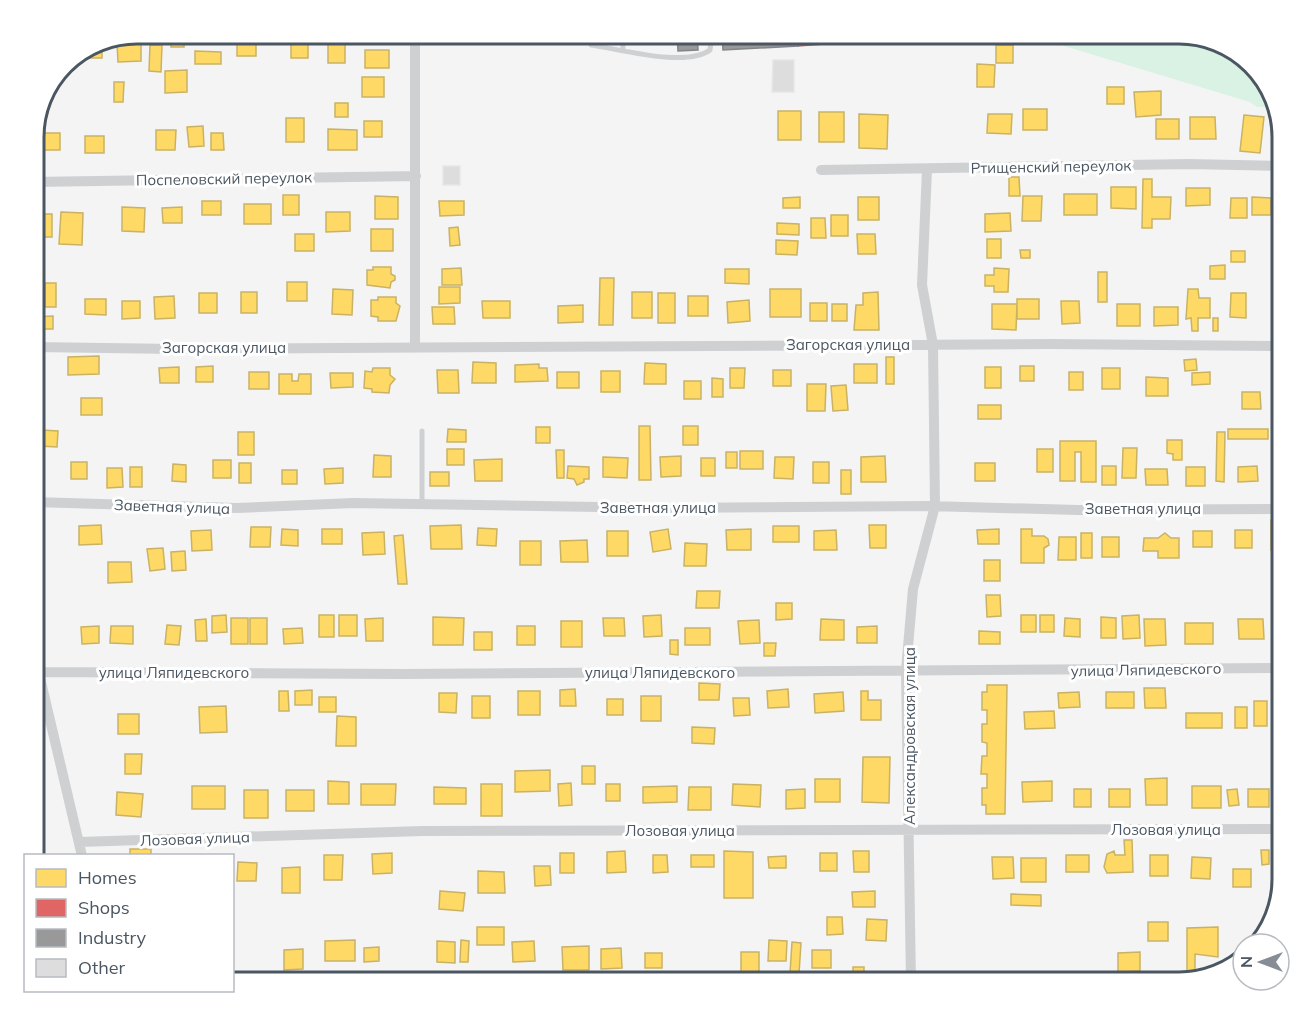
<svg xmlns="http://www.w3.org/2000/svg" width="1315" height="1016" font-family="Mulish,sans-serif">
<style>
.green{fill:#d9f2e3}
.homes{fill:#ffd966;stroke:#c9b264;stroke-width:1.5}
.shops{fill:#e06666;stroke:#b36164;stroke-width:1.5}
.industry{fill:#999;stroke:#818588;stroke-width:1.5}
.building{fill:#ddddde;stroke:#e5e6e7;stroke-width:1.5}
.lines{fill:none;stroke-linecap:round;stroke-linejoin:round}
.service{stroke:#ced0d2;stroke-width:5}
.minor{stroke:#ced0d2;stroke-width:10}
.labels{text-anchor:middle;stroke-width:6;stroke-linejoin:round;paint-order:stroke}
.street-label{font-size:15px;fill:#4a5661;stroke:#fff}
.rim{fill:none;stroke:#4a5661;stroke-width:3}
</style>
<rect width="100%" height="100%" fill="#f4f4f4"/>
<path class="green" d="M1021 33H1166L1245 58 1271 91 1275 107H1257L1250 102Z"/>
<path class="homes" d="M171 35H185L184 47H171Z
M237 42H256V56H237Z
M291 42H308V58H291Z
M117 43H141V61L118 62Z
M328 43H345V63H328Z
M150 45H162L161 72 149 71Z
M996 45H1013V63H996Z
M102 46V58H87V52Z
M365 50H389V68H365Z
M195 51 221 52V64H195Z
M977 64 995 65 994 87H977Z
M187 70V92L165 93V71Z
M362 77H384V97H362Z
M114 82H124L123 102H114Z
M1107 87H1124V104H1107Z
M1161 91V115L1136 117 1134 92Z
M335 103H348V117H335Z
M1023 109H1047V130H1023Z
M778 111H801V140H778Z
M819 112H844V142H819Z
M859 114 888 115 887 149 859 148Z
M988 114H1012L1011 134 987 133Z
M1244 115 1264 117 1260 153 1240 151Z
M1190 117H1215L1216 139H1190Z
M286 118H304V142H286Z
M1156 119H1179V139H1156Z
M364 121H382V137H364Z
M203 126 204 146 189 147 187 127Z
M328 129 357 130V150H328Z
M156 130H176L175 150H156Z
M44 133H60V150H44Z
M211 133H223L224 150H211Z
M85 136H104V153H85Z
M1009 177H1019L1020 196H1009Z
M1143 179H1152V197H1171L1170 219H1152V228H1142Z
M1111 187H1136V209L1111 208Z
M1186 188H1210V205L1186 206Z
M1064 194H1097V215H1064Z
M283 195H299V215H283Z
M375 196 398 197V219H375Z
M1023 196H1042L1041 221H1022Z
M800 197V208H783V198Z
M858 197H879V220H858Z
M1252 197 1271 198V215H1252Z
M1231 198H1247V218H1230Z
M202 201H221V215H202Z
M439 201H464V215L440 216Z
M244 204H271V224H244Z
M122 207 145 208 144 232 122 231Z
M182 207V223H163L162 208Z
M61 212 83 213 82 245 59 244Z
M326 212H350V231L326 232Z
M1010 213 1011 231 985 232V214Z
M33 214H52V237H33Z
M831 215H848V236H831Z
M811 218H825L826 238H811Z
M777 223 799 224V235L777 234Z
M458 227 460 245 450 246 449 228Z
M371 229H393V251H371Z
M295 234H314V251H295Z
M857 234H875L876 254H858Z
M987 239H1001V258H987Z
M776 240 798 241 797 255 776 254Z
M1020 250H1030V258H1021Z
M1231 251H1245V262H1231Z
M1225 265V279H1210V266Z
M373 267H391V274L395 276V280L391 282 390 288 367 285V270H373Z
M461 268 462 285H442V269Z
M994 268 1009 269 1008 292H994V286H985V275H994Z
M725 269H749V284L725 283Z
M1098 272H1107V302H1098Z
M600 278H614L613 325H599Z
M287 282H307V301H287Z
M45 283H56V307H45Z
M439 287H460V303L439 304Z
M333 289 353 290 352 315 332 314Z
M770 289H801V317H770Z
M1188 289H1198L1199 298H1210V318H1198V331H1192L1191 318 1186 319Z
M241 292H257V313H241Z
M632 292H652V318H632Z
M878 292 879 330H854L856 305H863V293Z
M199 293H217V313H199Z
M658 293H675V323H658Z
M1231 293H1246V318L1230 317Z
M174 296 175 318 155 319 154 297Z
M688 296H708V316H688Z
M378 297H396V303L400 306 396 321H378V317L371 316V300H378Z
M85 299H106V315L85 314Z
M1017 299H1039V319H1017Z
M749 300 750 321 728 323 727 302Z
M122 301H140V318L122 319Z
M482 301H510V318H483Z
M1061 301H1079L1080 323 1062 324Z
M810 303H827V321H810Z
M832 304H847V321H832Z
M992 304H1017L1016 330 992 329Z
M1117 304H1140V326H1117Z
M583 305V322L558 323V306Z
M432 307H454L455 324H433Z
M1154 307H1178V325L1154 326Z
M53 316V329H34L33 317Z
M1213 318H1218V331H1213Z
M99 356V374L68 375V357Z
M886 357H894V384H886Z
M1196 359 1197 370 1185 371 1184 360Z
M473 362 496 363V383H472Z
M645 363 666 364V384H644Z
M539 364V368H547L548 381 515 382V365Z
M854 364H877V383H854Z
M213 366V382H196V367Z
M1020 366H1034V381H1020Z
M179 367V383H160L159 368Z
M985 367H1001V388H985Z
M373 368H390V375L395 379 390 385 389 393 372 392V389L364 388 365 371 372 372Z
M730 368H745L744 388H730Z
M1102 368H1120V389H1102Z
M437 370H458L459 393H438Z
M773 370H791V386H773Z
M601 371H620V392H601Z
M249 372H269V389H249Z
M557 372H579V388H557Z
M1069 372H1083V390H1069Z
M1210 372V384L1192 385V373Z
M330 373H353V387L331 388Z
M279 374H292V381H298L299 374H311V394H279Z
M1146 377 1168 378V396H1146Z
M712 378 723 379V397H712Z
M684 381H701V399H684Z
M807 384H826L825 411H807Z
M846 385 848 410 833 411 831 386Z
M1242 392H1260L1261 409H1242Z
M81 398H102V415H81Z
M978 405H1001V419H978Z
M639 426H650L651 480H639Z
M683 426H698V445H683Z
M536 427H550V443H536Z
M448 429 466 430V442H447Z
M1228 429H1268V439H1228Z
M41 430 58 431 57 447 40 446Z
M238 432H254V455H238Z
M1217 432H1225L1224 482 1216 481Z
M1167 440H1182V460H1173V454L1167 453Z
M1060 441H1096V482H1081V452H1075V481H1060Z
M1123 448H1137L1136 478H1122Z
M447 449H464V465H447Z
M1037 449H1053V472H1037Z
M556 450H564V478H557Z
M740 451H763V469H740Z
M726 452H737V468H726Z
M374 455 391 456V477H373Z
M681 456V476L661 477 660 457Z
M885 456 886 482H861V457Z
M603 457 628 458 627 478 603 477Z
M775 457H794L793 479 774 478Z
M701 458H715V476H701Z
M502 459V481H475L474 460Z
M213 460H231V478H213Z
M71 462H87V479H71Z
M813 462H829V483H813Z
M239 463H251V483H239Z
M975 463H995V481H975Z
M173 464 186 465V482L172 481Z
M568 466 589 467V479H584V482L577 485 574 479 567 478Z
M1102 466H1116V485H1102Z
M1257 466 1258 481 1238 482V467Z
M130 467H142V487H130Z
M1186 467H1205V486H1186Z
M107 468H122L123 487 107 488Z
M343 468V483L325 484 324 469Z
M1145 469H1167L1168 485H1146Z
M282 470H297V484H282Z
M841 470H851V494H841Z
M430 472H449V486H430Z
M1271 520H1278V550H1271Z
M101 525 102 544 79 545V526Z
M461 525 462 549H431L430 526Z
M869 525H886V548H870Z
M773 526H799V542H773Z
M251 527H271L270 547H250Z
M478 528 497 529 496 546 477 545Z
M282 529 298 530V546L281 545Z
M322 529H342V544H322Z
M668 529 671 549 653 552 650 532Z
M751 529V550H727L726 530Z
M999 529V544H978L977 530Z
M1021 529H1032V536H1044L1048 539 1049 545 1044 548V563H1021Z
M211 530 212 550 192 551 191 531Z
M836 530 837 550H814V531Z
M1235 530H1252V548H1235Z
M607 531H628V556H607Z
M1193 531H1212V547H1193Z
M384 532 385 554 363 555 362 533Z
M1081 533H1092V558H1081Z
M1165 533 1171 538H1179V558H1158V551H1143L1144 538H1158Z
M1278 533H1282V551H1278Z
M403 535 407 584H398L394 536Z
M1059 537H1076V560H1058Z
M1102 537H1119V557H1102Z
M587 540 588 562H561L560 541Z
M520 541H541V565H520Z
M685 543 707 544 706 566H684Z
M163 548 165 569 150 571 147 549Z
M185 551 186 570 172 571 171 552Z
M984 560H1000V581H984Z
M108 562H131L132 582 108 583Z
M697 591H720L719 608H696Z
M986 595H1000L1001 616 987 617Z
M776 603H792V619L776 620Z
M226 615 227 632 212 633V616Z
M319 615H334V637H319Z
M339 615H357V636H339Z
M661 615 662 636 644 637 643 616Z
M1021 615H1036V632H1021Z
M1040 615H1054V632H1040Z
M1139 615 1140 638 1123 639 1122 616Z
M433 617 464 618 463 645H433Z
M1101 617 1116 618V638H1101Z
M231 618H248V644H231Z
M250 618H267V644H250Z
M383 618V641H366L365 619Z
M603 618H624L625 636H604Z
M1065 618 1080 619V637L1064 636Z
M206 619 207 641H196L195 620Z
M821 619 844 620V640H820Z
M1144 619H1165L1166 645 1145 646Z
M1238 619H1263L1264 639H1239Z
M759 620 760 643 740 644 738 621Z
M561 621H582V647H561Z
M1279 622H1282V646H1279Z
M1185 623H1213V644H1185Z
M167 625 181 626 179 645 165 644Z
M99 626V643L82 644 81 627Z
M111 626H133V644L110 643Z
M517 626H535V645H517Z
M877 626V643H857V627Z
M302 628 303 643 284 644 283 629Z
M685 628H710V645H685Z
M979 631 1000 632V644H979Z
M474 632H492V650H474Z
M670 640H678V655L670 654Z
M764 643H776L775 656H764Z
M699 683 720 684 719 700H699Z
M987 685H1007L1005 814H986V805H982V788H987V774H981L982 756H987V743L982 742V724H987V710H982V692H987Z
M1144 688H1165L1166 708H1145Z
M575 689 576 706H560V690Z
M788 689 789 707 768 708 767 691Z
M312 690V705H295V691Z
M279 691H288L289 711H279Z
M518 691H540V715H518Z
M861 691H868V700H881V720H861Z
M843 692 844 711 815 713 814 694Z
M1079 692 1080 707 1059 708 1058 693Z
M1106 692H1134V708H1106Z
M439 693H457L456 713 439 712Z
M472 696H490V718H472Z
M641 696H661V721H641Z
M319 697H336V712H319Z
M733 698H749L750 715 734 716Z
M1278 698H1282V726H1278Z
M607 699H623V715H607Z
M1254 701H1267V726H1254Z
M226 706 227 732 200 733 199 707Z
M1235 707H1247V728H1235Z
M1054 711 1055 728 1025 729 1024 712Z
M1186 713H1222V728H1186Z
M118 714H139V734H118Z
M337 716 356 717V746H336Z
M692 727 715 728 714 744 692 743Z
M125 754H142L141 774H125Z
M863 757H890L889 803 862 802Z
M582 766H595V784H582Z
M550 770V791L515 792V771Z
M1167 778V805H1146L1145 779Z
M815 779H840V802H815Z
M328 781 349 782V804H328Z
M1052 781V801L1023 802 1022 782Z
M571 783 572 805 559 806 558 784Z
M361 784H396L395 805H361Z
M481 784H502V816H481Z
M606 784H620V801H606Z
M733 784 761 785 760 807 732 805Z
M192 786H225V809H192Z
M677 786V802L643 803V787Z
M1192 786H1221V808H1192Z
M434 787 466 788V804H434Z
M689 787H711V810H688Z
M805 789V808L786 809V790Z
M1074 789H1091V807H1074Z
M1109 789H1130V807H1109Z
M1237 789 1239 805 1229 806 1227 790Z
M1248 789H1269V807H1248Z
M244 790H268V818H244Z
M286 790H314V811H286Z
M117 792 143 794 141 817 116 815Z
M1124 840H1132L1133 872 1107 873 1104 867 1107 854 1114 851 1115 855H1125Z
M130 849H151V856H130Z
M1261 850H1269V864L1262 865Z
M625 851 626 872 607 873V852Z
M724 851 753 852V898H724Z
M853 851H869V872H854Z
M392 853V873L373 874 372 854Z
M560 853H574V873H560Z
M820 853H837V871H820Z
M324 855H343L342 880H324Z
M653 855H667L668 872 653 873Z
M691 855H714V867H691Z
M1066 855H1089V872H1066Z
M1150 855H1168V876H1150Z
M786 856V868H769L768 857Z
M992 857H1013L1014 878 993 879Z
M1192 857 1211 858 1210 879 1191 878Z
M1021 858H1046V882H1021Z
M238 862 257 863 256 881H237Z
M534 866H550L551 885 535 886Z
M300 867V893H282V868Z
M1233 869H1251V887H1233Z
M478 871 504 872 505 893H478Z
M1275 876H1282V880L1274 902Z
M440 891 465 893 463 911 439 909Z
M875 891V907H853L852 892Z
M1011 894 1041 895V906L1011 905Z
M827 917H842L843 934 827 935Z
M867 919 887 920 886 941 866 940Z
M1148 922H1168V941H1148Z
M477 927H504V945H477Z
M1218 927V957L1195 954V973H1187V928Z
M355 940V961H325V941Z
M461 940 469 941 468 962H460Z
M769 940 787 941 786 961H768Z
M437 941 455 942V963L437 962Z
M534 941 535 961 513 962 512 942Z
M792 942 801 943 799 974 790 973Z
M589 946V970H563L562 947Z
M379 947V961L364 962V948Z
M621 948 622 968 601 969V949Z
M303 949V969L284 970V950Z
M812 950H831V968H812Z
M741 952H759V972H741Z
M1140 952V971L1118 972V953Z
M645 953H662V968H645Z
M853 967H864V976H853Z"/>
<path class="shops" d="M797 33H850L851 42 798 46Z"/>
<path class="industry" d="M677 33H697L698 50 678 51Z
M722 33H797L798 46 723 50Z"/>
<path class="building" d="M773 60H794V92H772Z
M443 166H460V185H443Z"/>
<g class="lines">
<path class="service" d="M590 33 591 45C620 49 686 68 710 50L712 33
M622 33 623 50
M422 431V504"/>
<path class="minor" d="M821 170 1189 164 1282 166
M33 182 416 176
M415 346V33
M33 347 177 349 1050 344 1282 346
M33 502 237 508 353 503 658 508 929 506 1078 510 1282 509
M33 648 82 856
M39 672 403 674 1282 668
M79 842 422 831 1282 829
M911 983 906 670 913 589 935 506 933 345 922 285 927 170"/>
</g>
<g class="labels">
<g class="street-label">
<text transform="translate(1051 167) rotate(-1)" y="5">Ртищенский переулок</text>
<text transform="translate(224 179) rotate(-1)" y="5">Поспеловский переулок</text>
<text x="848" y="350">Загорская улица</text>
<text x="224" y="353">Загорская улица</text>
<text transform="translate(172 507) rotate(2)" y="5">Заветная улица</text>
<text x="658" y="513">Заветная улица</text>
<text x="1143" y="514">Заветная улица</text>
<text transform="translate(1146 670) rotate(-1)" y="5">улица Ляпидевского</text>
<text x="174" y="678">улица Ляпидевского</text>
<text x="660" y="678">улица Ляпидевского</text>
<text transform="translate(910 736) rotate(-90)" y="5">Александровская улица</text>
<text x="1166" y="835">Лозовая улица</text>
<text x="680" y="836">Лозовая улица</text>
<text transform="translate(195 839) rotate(-2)" y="5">Лозовая улица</text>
</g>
</g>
<path d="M0 0H1315V1016H0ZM137 44H1179A93 93 0 0 1 1272 137V879A93 93 0 0 1 1179 972H137A93 93 0 0 1 44 879V137A93 93 0 0 1 137 44Z" fill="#fff" fill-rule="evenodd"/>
<path class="rim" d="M137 44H1179A93 93 0 0 1 1272 137V879A93 93 0 0 1 1179 972H137A93 93 0 0 1 44 879V137A93 93 0 0 1 137 44Z"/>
<rect x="24" y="854" width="210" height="138" fill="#ffffff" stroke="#b7bbc0" stroke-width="1.5"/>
<rect x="36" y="869" width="30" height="18" fill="#ffd966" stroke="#b7bbc0" stroke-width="1.5"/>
<text x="78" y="884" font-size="18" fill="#4a5661">Homes</text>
<rect x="36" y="899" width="30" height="18" fill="#e06666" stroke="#b7bbc0" stroke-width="1.5"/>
<text x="78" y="914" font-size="18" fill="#4a5661">Shops</text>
<rect x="36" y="929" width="30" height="18" fill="#999999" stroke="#b7bbc0" stroke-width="1.5"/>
<text x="78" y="944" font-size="18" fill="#4a5661">Industry</text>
<rect x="36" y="959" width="30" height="18" fill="#ddddde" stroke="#b7bbc0" stroke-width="1.5"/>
<text x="78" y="974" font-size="18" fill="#4a5661">Other</text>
<g transform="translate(1261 962) rotate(270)"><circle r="28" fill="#ffffff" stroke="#b7bbc0" stroke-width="1.5"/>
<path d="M0-4.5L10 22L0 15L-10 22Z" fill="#868d94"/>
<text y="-9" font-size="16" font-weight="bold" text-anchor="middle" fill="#4a5661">N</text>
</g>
</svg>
